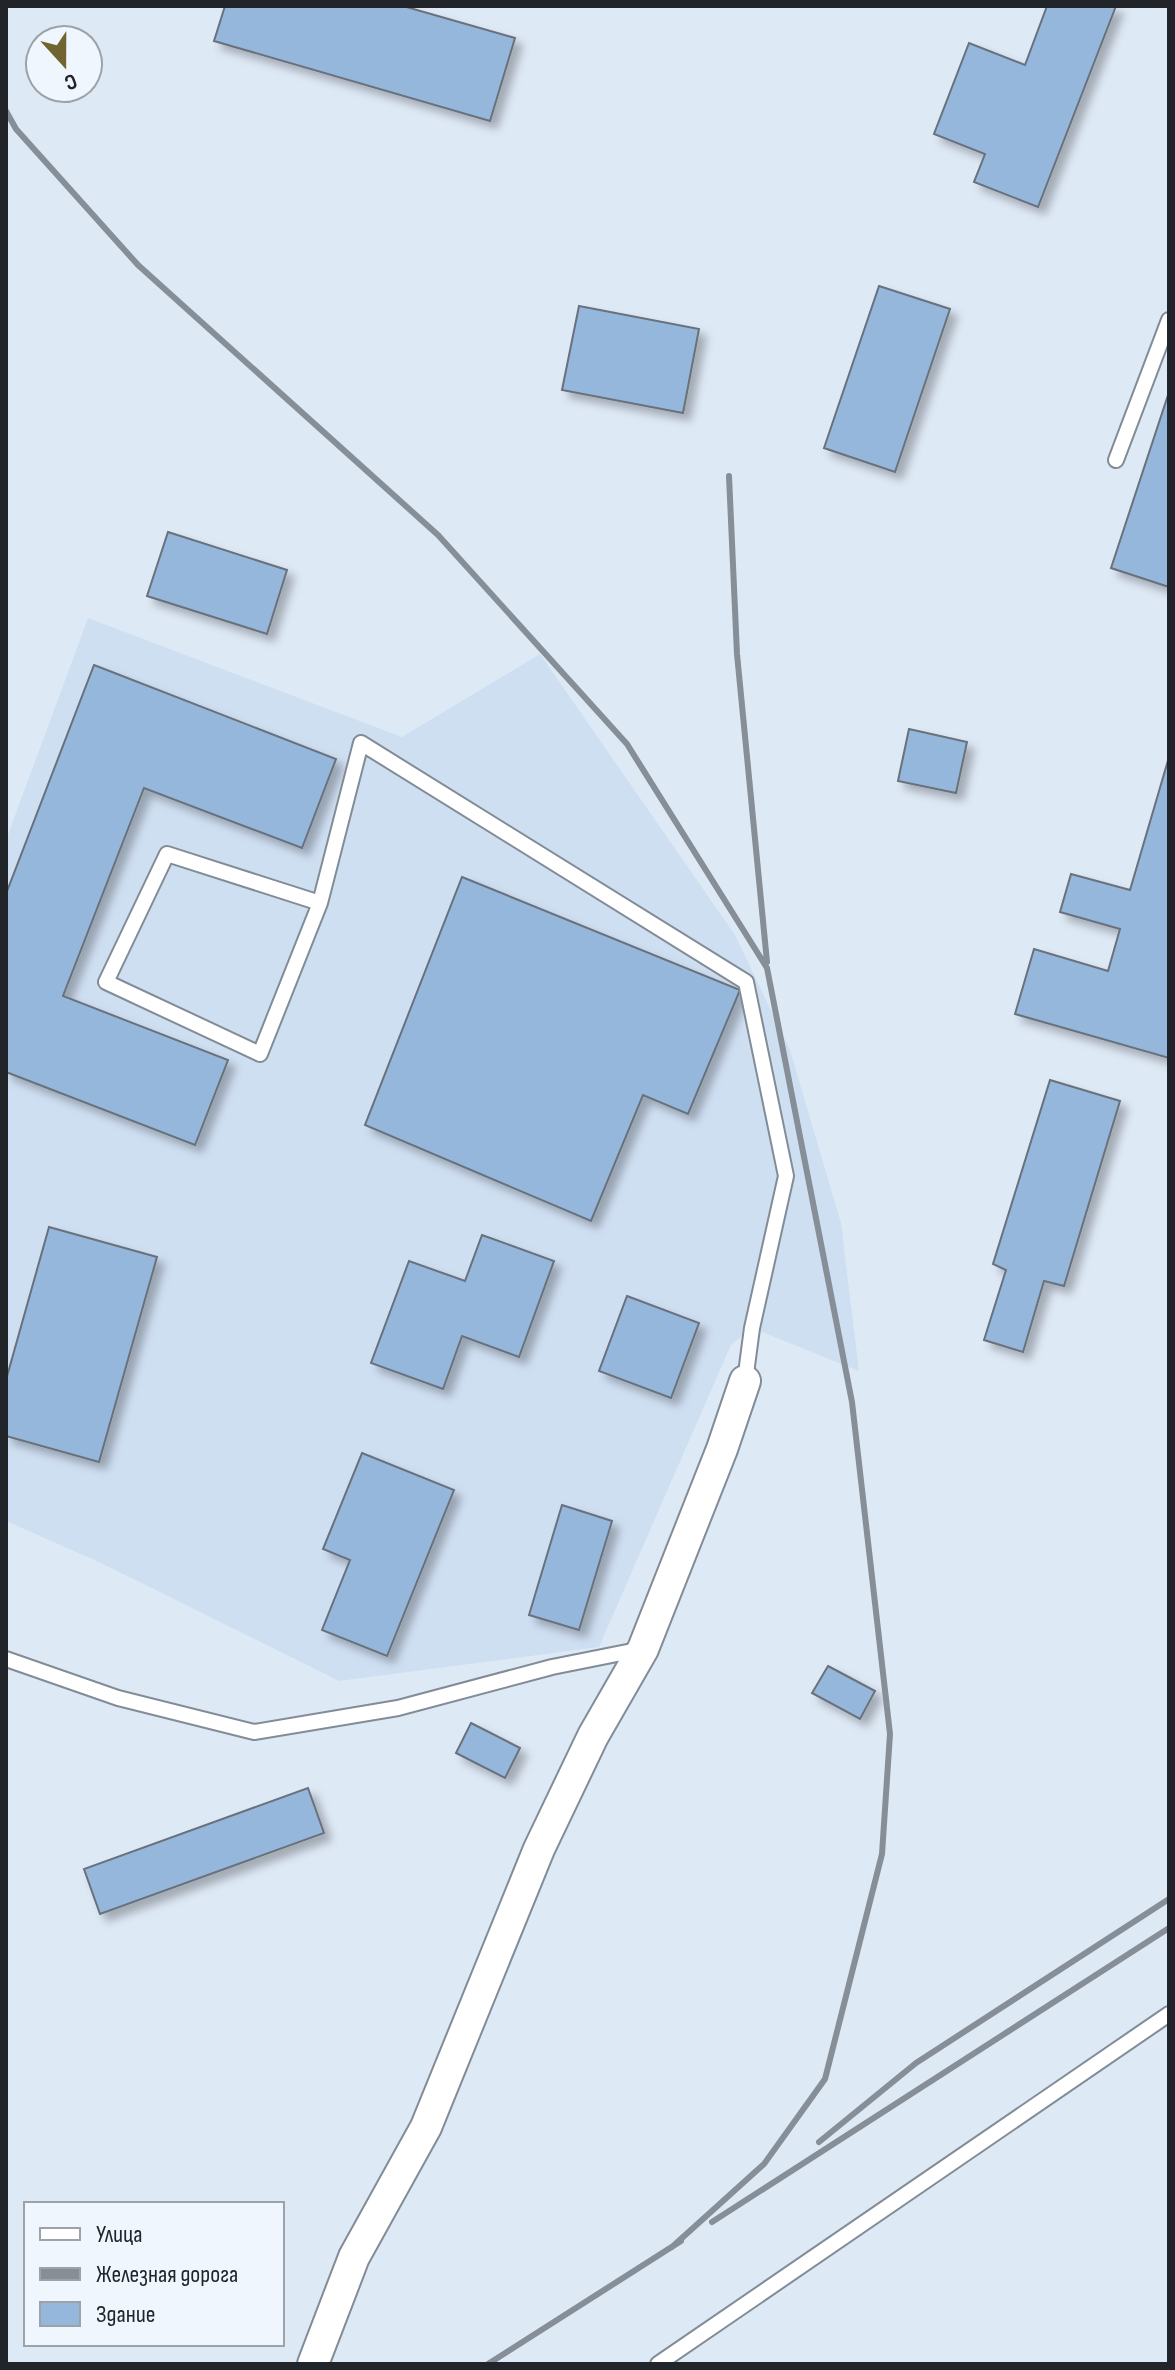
<svg xmlns="http://www.w3.org/2000/svg" width="1175" height="2370" font-family="'Sofia Sans Condensed',sans-serif">
<style>
.built{fill:#cfdff2}
.building{fill:#96b7dc;stroke:#68717c;stroke-width:2;filter:url(#shadow)}
.lines{fill:none;stroke-linecap:round;stroke-linejoin:round}
.service-casing{stroke:#828c97;stroke-width:18}
.minor-casing{stroke:#828c97;stroke-width:34}
.service{stroke:#fff;stroke-width:14}
.minor{stroke:#fff;stroke-width:30}
.rail{stroke:#868e97;stroke-width:6}
</style>
<defs>
<filter id="shadow"><feDropShadow dx="7" dy="7" stdDeviation="4" flood-color="#0004"/></filter>
</defs>
<rect width="100%" height="100%" fill="#dee9f6"/>
<path class="built" d="M88 618 402 737 540 654 735 935 790 1050 841 1223 859 1371 752 1328 731 1345 599 1647 339 1681 101 1563 6 1521V840Z"/>
<path class="building" d="M225 6H403L515 38 490 121 214 41Z
M1047 6H1116L1038 207 974 182 985 154 934 134 969 43 1025 65Z
M879 286 950 309 895 472 824 448Z
M579 306 699 329 683 413 562 390Z
M1169 392V587L1111 568Z
M168 532 287 570 267 634 147 596Z
M94 665 336 759 302 848 144 788 63 996 228 1060 195 1145 6 1072V894Z
M909 729 967 742 956 793 898 781Z
M1169 757V1058L1015 1014 1034 949 1108 971 1120 929 1060 912 1071 874 1130 890Z
M462 877 740 990 688 1114 643 1095 591 1221 365 1125Z
M1050 1080 1120 1101 1064 1286 1044 1281 1023 1352 984 1340 1006 1270 993 1264Z
M49 1227 157 1257 99 1462 6 1436V1380Z
M482 1235 554 1261 519 1357 462 1336 443 1389 371 1363 409 1261 465 1281Z
M627 1296 699 1323 671 1398 599 1371Z
M362 1453 454 1490 387 1656 322 1630 350 1560 323 1549Z
M562 1505 612 1521 579 1630 529 1615Z
M828 1666 875 1691 860 1719 812 1693Z
M471 1723 520 1748 505 1778 456 1753Z
M308 1788 324 1833 100 1914 84 1869Z"/>
<g class="lines">
<g class="service-casing">
<path id="service" d="M1116 460 1169 320
M320 903 260 1054 106 982 167 854 320 903 361 743 746 982 786 1176 752 1328 745 1381
M6 1659 118 1698 254 1732 398 1708 552 1667 642 1649
M658 2364 1169 2014"/>
</g>
<g class="minor-casing">
<path id="minor" d="M313 2364 354 2257 426 2127 539 1849 593 1736 643 1649 722 1449 745 1381"/>
</g>
<use href="#service" class="service"/>
<use href="#minor" class="minor"/>
<path class="rail" d="M6 111 16 129 138 265 438 535 627 744 767 968 852 1402 890 1734 882 1854 825 2079 764 2164 672 2247
M729 476 737 654 767 962
M819 2142 916 2063 1169 1899
M712 2222 1169 1928
M488 2364 681 2241"/>
</g>
<rect width="1175" height="2370" fill="none" stroke="#212529" stroke-width="16"/>
<rect x="24" y="2202" width="260" height="144" fill="#eff6fe" stroke="#9da2a9" stroke-width="2"/>
<rect x="40" y="2228" width="40" height="12" fill="#ffffff" stroke="#9da2a9" stroke-width="2"/>
<text x="96" y="2242" font-size="24" fill="#212529">Улица</text>
<rect x="40" y="2268" width="40" height="12" fill="#868e97" stroke="#9da2a9" stroke-width="2"/>
<text x="96" y="2282" font-size="24" fill="#212529">Железная дорога</text>
<rect x="40" y="2302" width="40" height="24" fill="#96b7dc" stroke="#9da2a9" stroke-width="2"/>
<text x="96" y="2322" font-size="24" fill="#212529">Здание</text>
<g transform="translate(64 64) rotate(159)"><circle r="38" fill="#eff6fe" stroke="#9da2a9" stroke-width="2"/>
<path d="M0-6L14 30L0 20L-14 30Z" fill="#716431"/>
<text y="-12" font-size="22" font-weight="bold" text-anchor="middle" fill="#212529">С</text>
</g>
</svg>
